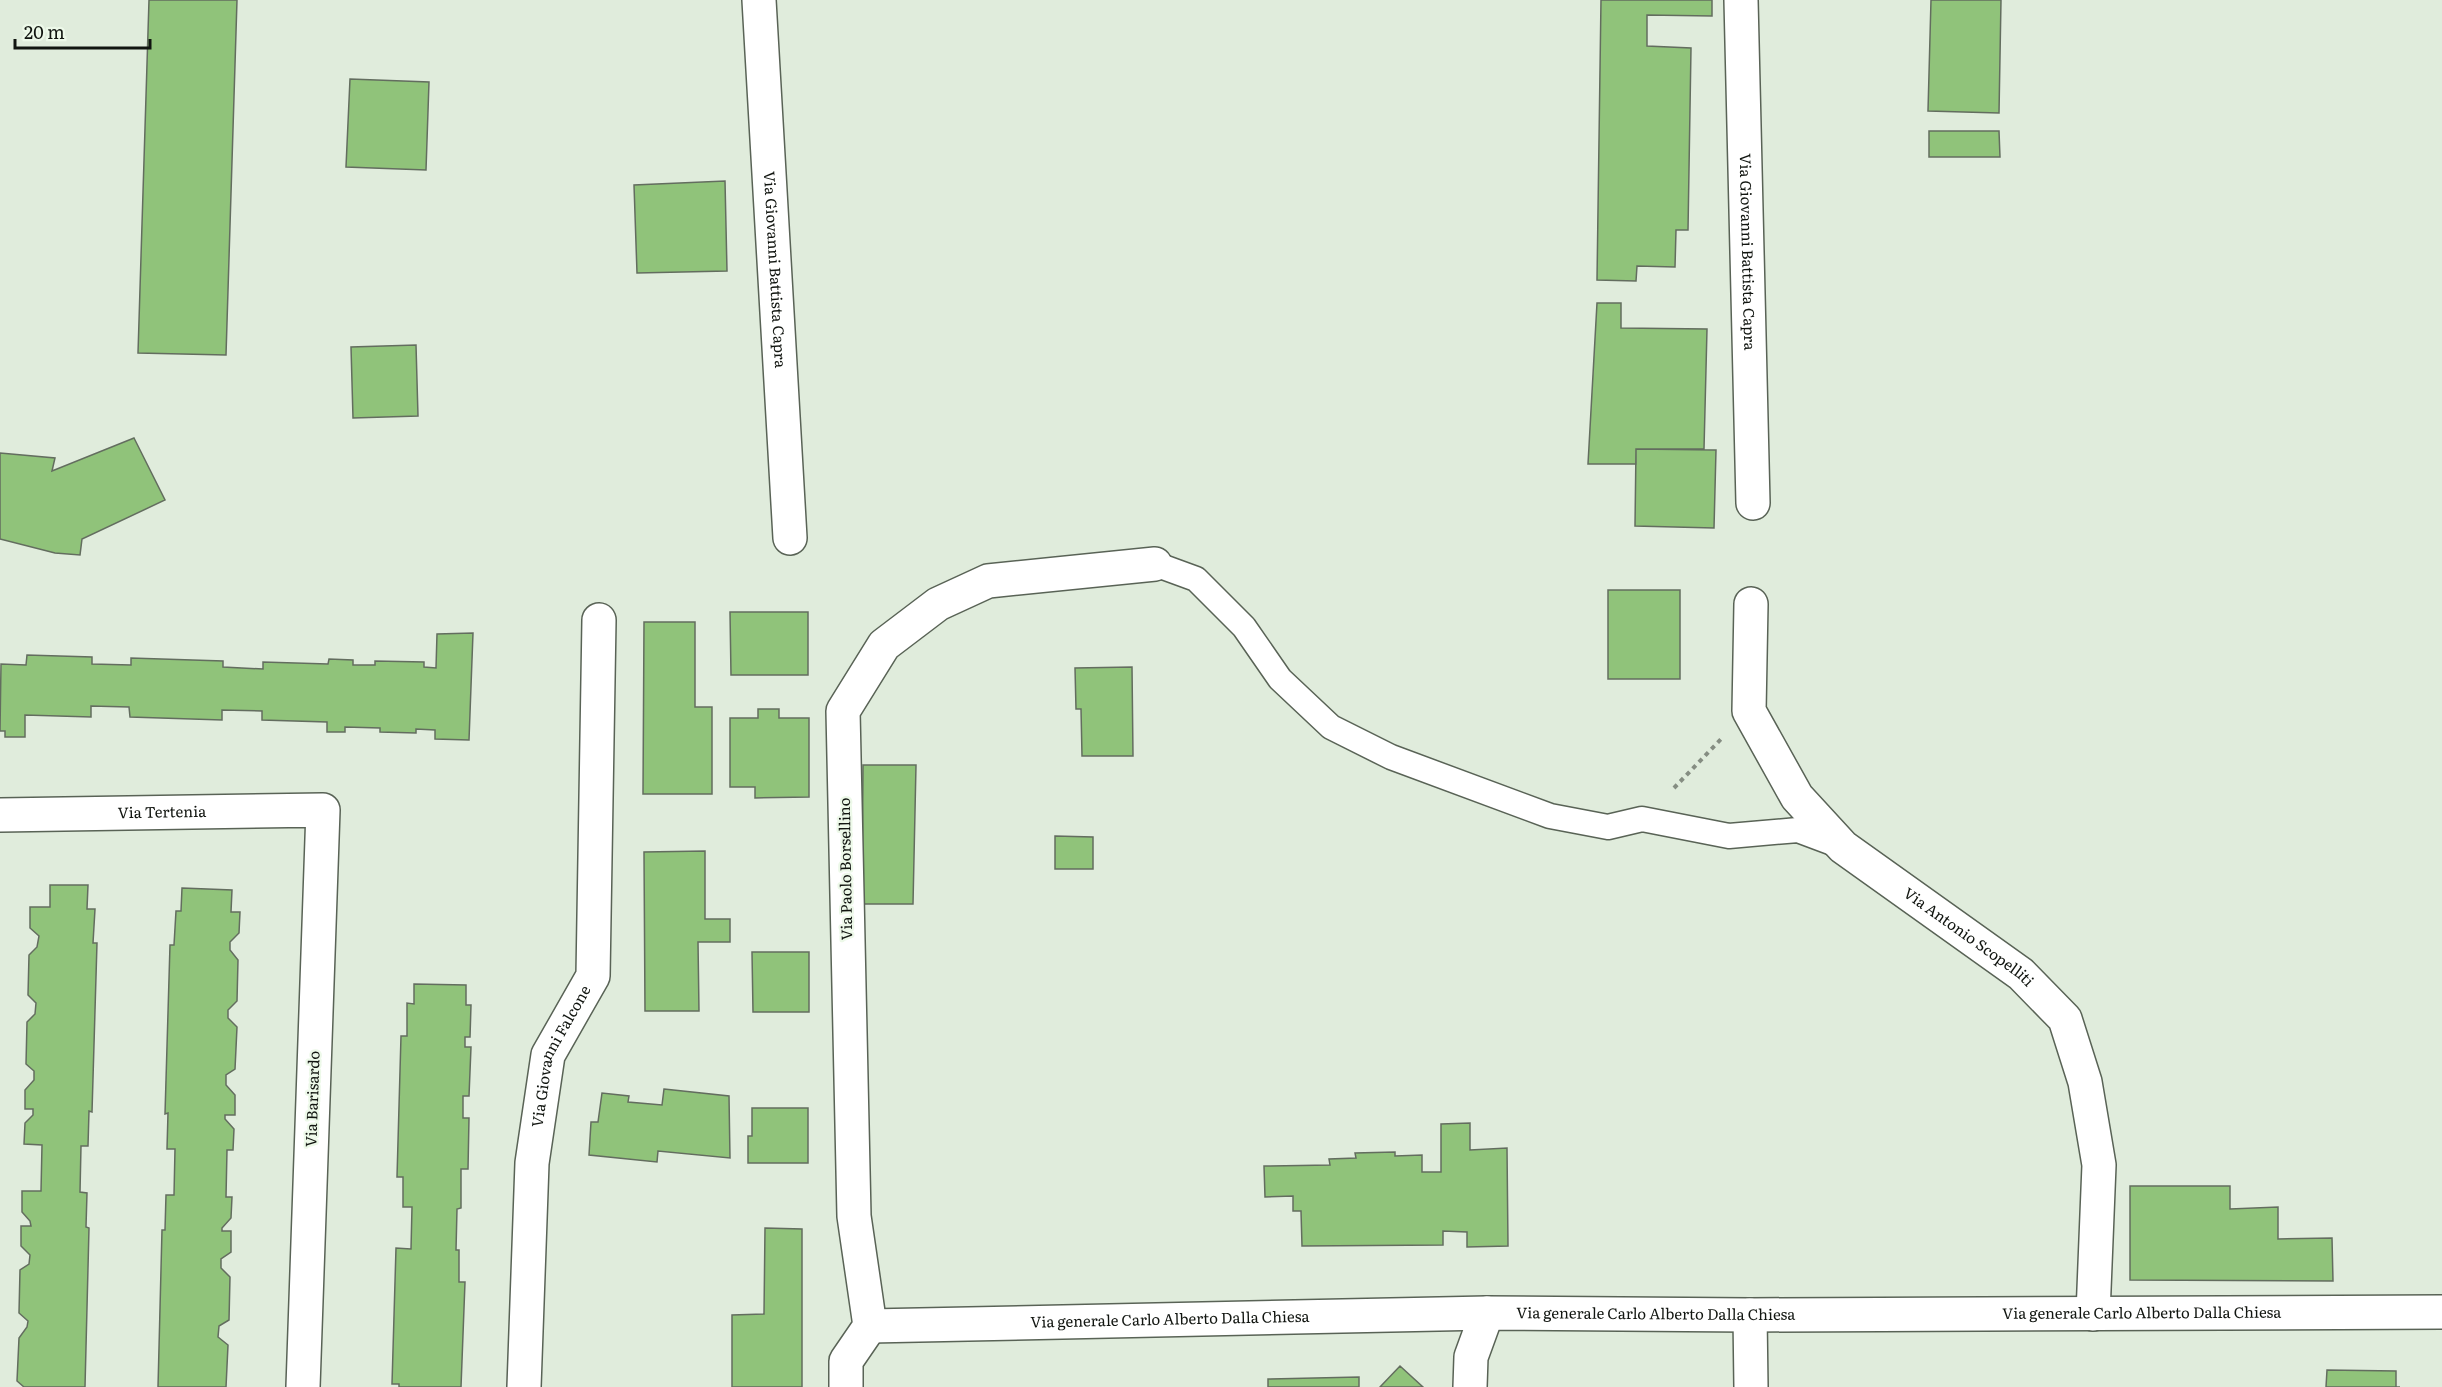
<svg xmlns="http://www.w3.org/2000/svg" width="2442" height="1387" font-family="Literata,serif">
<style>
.building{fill:#90c37a;stroke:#636d5f;stroke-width:1.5}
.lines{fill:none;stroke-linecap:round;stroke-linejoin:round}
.lane-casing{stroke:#596356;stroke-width:27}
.street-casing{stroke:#596356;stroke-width:36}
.path{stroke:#858d82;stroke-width:4;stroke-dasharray:4.5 4.5;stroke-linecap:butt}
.lane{stroke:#fff;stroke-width:24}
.street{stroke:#fff;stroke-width:33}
.labels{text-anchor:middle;stroke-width:4.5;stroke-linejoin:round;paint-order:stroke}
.street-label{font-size:15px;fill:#111510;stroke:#edf9e9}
</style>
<rect width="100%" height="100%" fill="#e0ecdc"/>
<path class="building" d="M149 0H237L226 355 138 353Z
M1601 0H1712V16L1647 15V46L1691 48 1688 230H1676L1675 267 1637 266 1636 281 1597 280Z
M1931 0H2001L1999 113 1928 111Z
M350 79 429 82 426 170 346 167Z
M1929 131H1999L2000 157H1929Z
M725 181 727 271 637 273 634 185Z
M1597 303H1621V328L1707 329 1704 449H1636V464H1588Z
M416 345 418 416 353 418 351 347Z
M134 438 165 500 82 539 80 555 55 553 0 539V453L55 458 52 471Z
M1636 449 1716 450 1714 528 1635 526Z
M1608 590H1680V679H1608Z
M730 612H808V675H731Z
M644 622H695V707H712V794H643Z
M473 633 469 740 435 739V730L416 729V733L380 732V728L345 727V732H327V722L262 720V711L222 710V720L130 717 129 707 91 706V717L25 715V737H5V731H0L1 664 26 665 27 655 92 657V664L131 665V658L223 661V667L263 669V662L328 664 329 659 353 660V665H375V661L424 662V667L436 668 437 634Z
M1132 667 1133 756H1082L1081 709H1076L1075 668Z
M758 709H779V718H809V797L755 798V787H730V718H758Z
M863 765H916L913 904H862Z
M1055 836 1093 837V869H1055Z
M705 851V919H730V942H698L699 1011H645L644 852Z
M50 885H88L87 909H95L93 943H97L92 1112 89 1111 88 1146H81L80 1192 87 1193 86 1227 89 1228 85 1387H24L17 1381 19 1338 27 1327 28 1321 19 1313 20 1270 29 1264 30 1255 21 1246V1226H31L30 1221 22 1212V1191H41L42 1145 24 1144 25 1123 33 1115V1109H25V1090L34 1080V1071L26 1064 27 1022 35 1014 36 1003 28 995 29 955 37 947 39 936 30 928V907H50Z
M182 888 232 890 231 912H240L239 933 230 942V950L238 960 237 1001 228 1010V1018L237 1027 235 1069 226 1075V1085L235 1095V1115H225V1119L234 1129 233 1150H227L226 1197H232L231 1218 222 1228V1231H231V1252L221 1259V1268L230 1277 229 1320 219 1326 218 1337 228 1345 226 1387H158L162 1230H165L166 1195H174L175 1149H167L168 1113 165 1114 170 945H174L176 911H181Z
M752 952H809V1012H753Z
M414 984 466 985V1005H471L470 1037H465V1047H471L469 1096H463V1118H469L468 1169H461V1208L457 1209 456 1250H459V1282H465L461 1387H399V1384H392L396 1248 411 1249 412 1207H403V1177H397L401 1036H407V1003L414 1004Z
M664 1089 729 1096 730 1158 658 1151 657 1162 589 1155 591 1122H598L602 1093 629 1096 628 1102 662 1105Z
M752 1108H808V1163H748V1136H752Z
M1470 1123V1150L1507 1148 1508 1246 1467 1247V1232L1443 1231V1245L1302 1246 1301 1211H1293V1196L1265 1197 1264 1166 1330 1165 1329 1159 1356 1158 1355 1153 1395 1152V1156L1422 1155V1172H1441V1124Z
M2130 1186H2230V1209L2278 1207V1239L2332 1238 2333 1281 2130 1280Z
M765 1228 802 1229V1387H732V1315L764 1314Z
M1400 1366 1423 1387H1380Z
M2327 1370 2396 1371V1387H2400H2326Z
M1359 1377V1387H1268V1379Z"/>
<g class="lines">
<g class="lane-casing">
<path id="lane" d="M1155 564 1196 579 1244 627 1280 679 1331 727 1391 757 1550 816 1608 827 1642 819 1729 836 1798 830 1838 845"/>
</g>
<g class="street-casing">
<g id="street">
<path id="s1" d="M759 0 790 538"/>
<path id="s2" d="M1741 0 1753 503"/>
<path id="s3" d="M1751 604 1749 711 1797 797 1843 847 2021 974 2065 1019 2085 1082 2099 1165 2093 1314"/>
<path id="s4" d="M0 815 323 810 303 1387"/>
<path d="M1750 1315 1751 1387"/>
<path id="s5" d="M870 1326 1487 1313 1750 1315 2442 1312"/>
<path id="s6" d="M524 1387 532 1163 548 1055 593 976 599 620"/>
<path d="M846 1387V1361L870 1326 854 1216 843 711 884 645 938 604 988 581 1155 564"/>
<path d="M1470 1387 1471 1357 1487 1313"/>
</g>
</g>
<path class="path" d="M1674 788 1721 739"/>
<use href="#lane" class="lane"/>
<use href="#street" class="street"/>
</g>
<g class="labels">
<g class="street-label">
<text dy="5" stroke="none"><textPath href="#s2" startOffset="252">Via Giovanni Battista Capra</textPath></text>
<text dy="5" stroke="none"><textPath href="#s1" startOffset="270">Via Giovanni Battista Capra</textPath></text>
<text dy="5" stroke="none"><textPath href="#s4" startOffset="162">Via Tertenia</textPath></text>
<text transform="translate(846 869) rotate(-91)" y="5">Via Paolo Borsellino</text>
<text dy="5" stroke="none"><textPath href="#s3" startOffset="428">Via Antonio Scopelliti</textPath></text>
<text dy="5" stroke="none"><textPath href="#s6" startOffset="336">Via Giovanni Falcone</textPath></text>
<text transform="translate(313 1099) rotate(-88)" y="5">Via Barisardo</text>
<text dy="5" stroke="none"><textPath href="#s5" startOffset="786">Via generale Carlo Alberto Dalla Chiesa</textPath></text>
<text dy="5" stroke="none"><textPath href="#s5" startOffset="1272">Via generale Carlo Alberto Dalla Chiesa</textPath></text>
<text dy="5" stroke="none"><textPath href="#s5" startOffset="300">Via generale Carlo Alberto Dalla Chiesa</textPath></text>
</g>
</g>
<path d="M15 39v9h135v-9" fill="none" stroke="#111510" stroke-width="3"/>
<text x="24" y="39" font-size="18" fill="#111510" stroke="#edf9e9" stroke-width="4.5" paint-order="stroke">20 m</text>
</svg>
